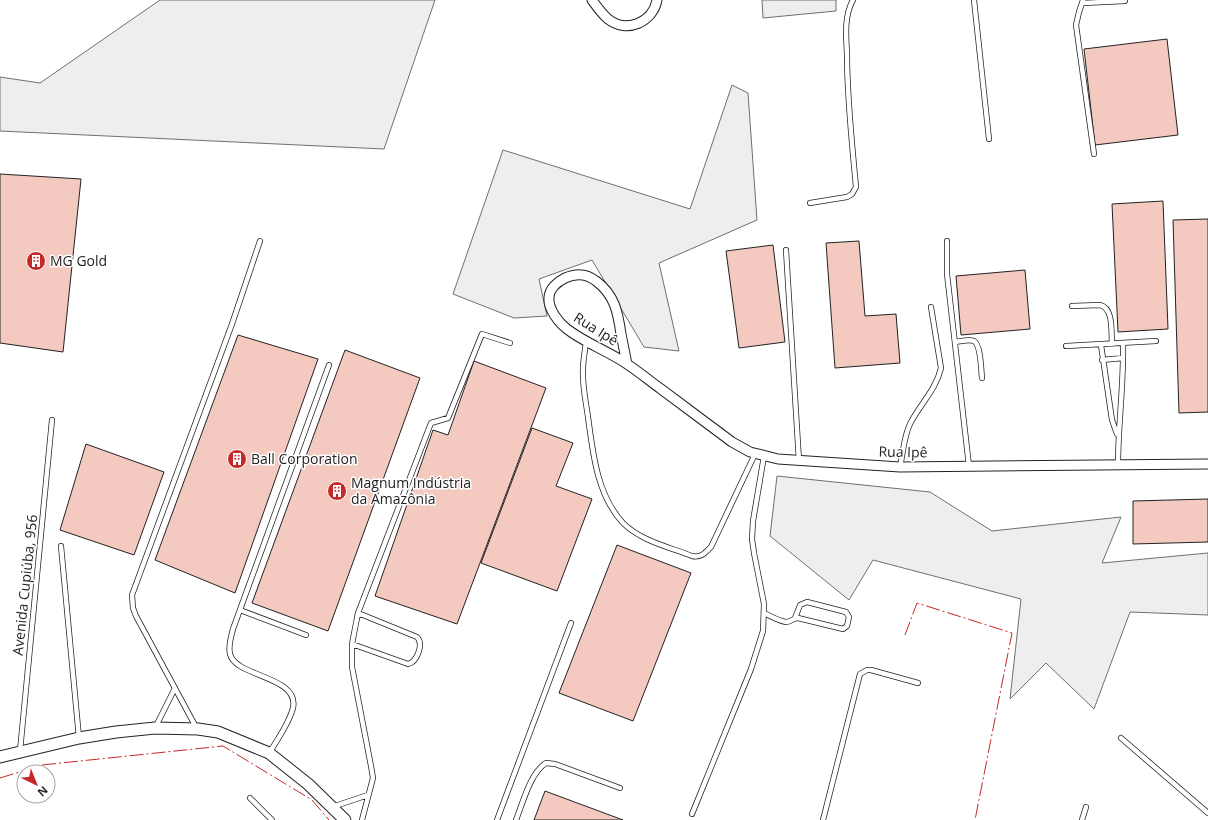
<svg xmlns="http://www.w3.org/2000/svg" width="1208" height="820" font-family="'Open Sans',sans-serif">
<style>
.green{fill:#eee;stroke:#6f6f6f}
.building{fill:#f3c9c0;stroke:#222}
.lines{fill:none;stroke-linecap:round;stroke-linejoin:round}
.service-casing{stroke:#222;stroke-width:6}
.minor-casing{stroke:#222;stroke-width:11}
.tertiary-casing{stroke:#222;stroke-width:13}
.service{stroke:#fff;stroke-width:4.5}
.minor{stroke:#fff;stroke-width:9}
.tertiary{stroke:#fff;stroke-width:11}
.power{stroke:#c62828;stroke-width:1;stroke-dasharray:14 3 2 3;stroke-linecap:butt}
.labels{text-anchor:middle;stroke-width:3;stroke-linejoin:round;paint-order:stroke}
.poi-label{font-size:14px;fill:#222;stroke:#fff;text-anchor:start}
.street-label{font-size:14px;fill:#222;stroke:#fff}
</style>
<rect width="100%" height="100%" fill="#fff"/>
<path class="green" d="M160 0H435L384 149 0 131V77L40 83Z
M762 0H836V11L763 18Z
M732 85 748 93 757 220 659 263 679 351 644 347 592 260 539 279 547 316 514 318 453 294 503 150 690 209Z
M777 476 930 492 992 531 1121 517 1102 563 1208 553V615L1130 612 1094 709 1046 663 1010 699 1021 599 873 560 849 600 770 536Z"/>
<path class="building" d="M1167 39 1178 135 1095 145 1084 49Z
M0 174 81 179 63 352 0 343Z
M1163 201 1168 329 1118 332 1112 204Z
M1208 219V412L1179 413 1173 220Z
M859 241 865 316 896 314 900 363 835 368 826 243Z
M773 245 785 342 739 348 726 251Z
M1025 270 1030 329 961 335 956 276Z
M238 335 318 359 235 593 155 560Z
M345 350 420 378 328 631 252 603Z
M474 361 546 388 457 624 375 596 433 430 448 435Z
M532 428 573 443 556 486 592 499 557 591 481 563Z
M86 444 164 472 134 555 60 530Z
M1208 499V542L1133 544V501Z
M617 545 691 573 633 721 559 693Z
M545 791 623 820H534Z"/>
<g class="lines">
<g class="service-casing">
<path id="service" d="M974 0 989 139
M1083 0 1079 12 1076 25 1094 154
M1083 3 1125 1
M810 203 847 197 852 194 856 187C852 143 847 99 847 54 846 36 844 16 853 0
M947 241V274L969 466
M786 250 799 461
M1072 306 1100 305C1114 308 1111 333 1112 344
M586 342C585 351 583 360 583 369 582 385 586 402 588 417 593 454 597 495 623 523 641 541 669 547 692 556 701 558 705 553 711 547L755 454
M955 342C960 341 969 339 974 341 981 345 981 370 982 378
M1101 345 1112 420 1117 434
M1066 346 1156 341
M1102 360 1123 358
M1118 465C1118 424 1124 384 1123 343
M900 467C903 453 904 436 910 424 920 404 936 390 941 368L931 307
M61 546 79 738
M240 610 306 635
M764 613C770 616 779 621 786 622 791 622 793 618 798 618L843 629 847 626 849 617 846 612 807 602 800 605 795 618
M352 644 408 664C417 662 424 644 417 637L358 613
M155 728 175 688
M197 729 136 616 133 608 132 595 232 324 260 241
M1121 738 1208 813
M20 751 52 420
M270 752C278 738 289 724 293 708 300 676 235 677 230 654 228 646 231 637 233 629L329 365
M250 798 272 820
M332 807 368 795
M692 814 751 669 763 631 764 604 754 553 752 539 753 521 764 456
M362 820 373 778 371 766 352 667V644L358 613 431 423 448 418 482 334 510 343
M497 820 571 623
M516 820C523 803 530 773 546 763L555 764 620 788
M823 820 860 674 867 670H871L918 683
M1082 820 1086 807"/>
</g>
<g class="minor-casing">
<path id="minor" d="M592 0C597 7 602 14 608 19 627 34 653 22 657 0
M627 364C625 354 623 344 621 334 618 313 615 295 596 281 587 274 576 273 565 278 557 282 549 289 549 298 548 309 559 323 567 329 585 343 608 351 627 364 639 372 650 381 661 389 685 407 708 424 732 442L750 452 778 459 900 467 1208 464"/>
</g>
<g class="tertiary-casing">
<path id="tertiary" d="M0 757 79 738 116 732 155 728 198 729 218 732 269 753 308 784 345 820"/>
</g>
<use href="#service" class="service"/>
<use href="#minor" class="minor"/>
<use href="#tertiary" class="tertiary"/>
<path class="power" d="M905 635 917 603 1012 633 975 820
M0 778 42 765 223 746 312 800 329 820"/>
</g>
<defs>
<g id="building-disc" transform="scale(1)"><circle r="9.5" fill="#c62828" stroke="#fff"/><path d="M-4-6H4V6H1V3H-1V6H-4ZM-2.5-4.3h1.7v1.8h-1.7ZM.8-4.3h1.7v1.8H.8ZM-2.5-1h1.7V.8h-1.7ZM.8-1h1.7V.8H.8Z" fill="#fff"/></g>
</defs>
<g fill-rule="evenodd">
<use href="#building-disc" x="36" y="261"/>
<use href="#building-disc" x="237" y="459"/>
<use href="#building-disc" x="337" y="491"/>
</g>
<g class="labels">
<g class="poi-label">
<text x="50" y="266">MG Gold</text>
<text x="251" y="464">Ball Corporation</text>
<text x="351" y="488">Magnum Indústria<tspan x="351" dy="16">da Amazônia</tspan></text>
</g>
<g class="street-label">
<text transform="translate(596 329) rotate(32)" y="5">Rua Ipê</text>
<text transform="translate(903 452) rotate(1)" y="5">Rua Ipê</text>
<text transform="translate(25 585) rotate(-84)" y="5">Avenida Cupiúba, 956</text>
</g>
</g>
<g transform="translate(36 784) rotate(137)"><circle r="19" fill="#ffffff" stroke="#a7a7a7"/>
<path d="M0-3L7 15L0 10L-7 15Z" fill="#c62828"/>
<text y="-6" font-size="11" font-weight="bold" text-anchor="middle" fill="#222222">N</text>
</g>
</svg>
